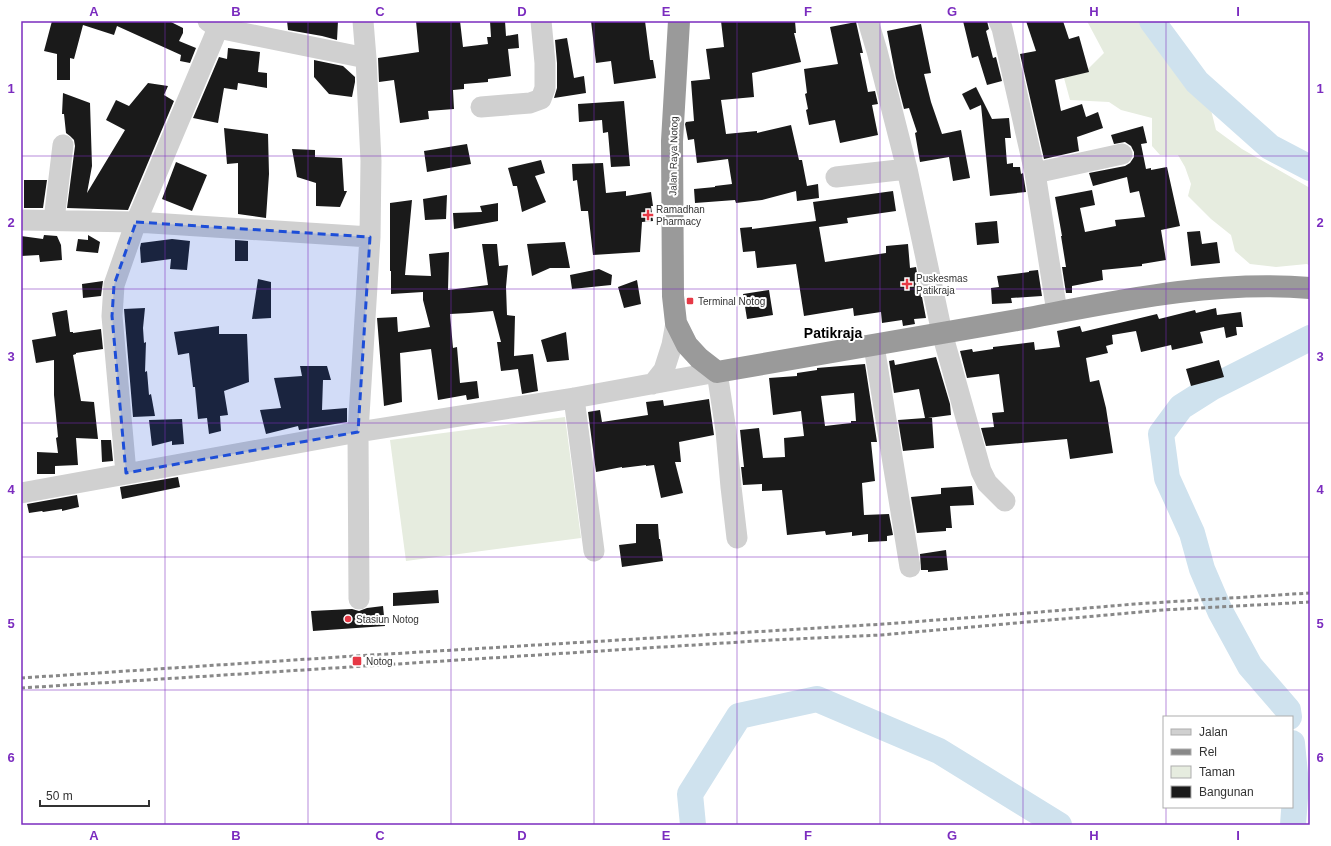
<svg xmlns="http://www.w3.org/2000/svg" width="1331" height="846" font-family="Arial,sans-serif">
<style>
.green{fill:#e6ecdf}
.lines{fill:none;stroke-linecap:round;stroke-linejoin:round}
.river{stroke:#cfe2ee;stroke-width:26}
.building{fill:#1a1a1a;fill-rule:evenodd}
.minor{stroke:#d0d0d0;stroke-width:21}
.highway{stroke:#9a9a9a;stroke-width:22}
.rail{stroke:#888;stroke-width:3;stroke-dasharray:4 3;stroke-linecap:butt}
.marked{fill:#1d4ed8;fill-opacity:0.2;stroke:#1d4ed8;stroke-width:3;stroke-dasharray:8 5;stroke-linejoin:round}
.grid{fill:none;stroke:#7b2cbf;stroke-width:1;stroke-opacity:0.55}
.poi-dot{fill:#e63946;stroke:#fff;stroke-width:1.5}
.labels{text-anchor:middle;stroke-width:4;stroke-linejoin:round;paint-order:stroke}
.street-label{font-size:10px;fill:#333;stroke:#fff}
.poi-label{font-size:10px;fill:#333;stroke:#fff;text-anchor:start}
.district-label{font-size:14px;font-weight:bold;fill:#000;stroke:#fff}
.neatline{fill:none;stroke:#7b2cbf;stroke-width:1.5}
.grid-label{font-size:13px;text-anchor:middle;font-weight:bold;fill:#7b2cbf}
</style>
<rect width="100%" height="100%" fill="#fff"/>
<path class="green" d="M1087 21H1143L1187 81 1211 110 1216 130 1242 149 1310 188V266L1307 264 1276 267 1250 264 1235 251 1231 235 1211 219 1188 196 1191 184 1185 167 1178 155H1160L1152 146V118L1121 110 1109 102 1070 100 1064 78 1085 72 1104 53Z
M565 417 581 538 406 561 390 440Z"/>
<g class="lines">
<path class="river" d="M1152 21 1197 82 1270 147 1310 168
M1289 717 1288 710 1250 666 1220 611 1202 569 1192 533 1167 478 1161 434 1181 407 1211 388 1310 338
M1292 743 1296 784 1293 825
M693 825 690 794 739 716 817 699 939 751 1059 825"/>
</g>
<path class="building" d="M52 21H169L183 28V33L179 41 196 48 190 63 180 61 181 55 117 26 114 35 83 25 74 59 70 58V80H57V54L44 51Z
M287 21H338L337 40 322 36 288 30Z
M416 21H460L463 47 488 44 487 37H491L490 21H505L506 36 518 34 519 48 508 49 511 76 488 79V82L464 84V89L453 90 454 109 428 111 429 119 400 123 394 80 379 82 378 58 419 52Z
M591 21H645L650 60H653L656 78 614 84 611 61 596 63Z
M721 21H795L796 33H794L801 62 752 73 754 97 721 100 726 134 757 131V133L791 125 799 160H802L807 186 818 184 819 198 797 201 796 191 762 200 736 203 735 200 695 203 694 189 715 187V186L732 184 728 159 697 163 694 139 688 140 685 124 686 122 694 121 691 81 710 79 706 49 724 47Z
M963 21H987L989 29 986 31 993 58 996 57 1002 81 987 85 978 56 972 58Z
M1026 21H1063L1069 39 1079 36 1089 72 1055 80 1061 111 1082 104 1086 117 1098 112 1103 128 1077 137 1079 151 1044 159 1020 54 1036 51Z
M856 22 863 53H860L868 92 875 91 878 104 872 105 878 135 840 143 835 120 809 125 806 110 808 109 805 94 807 93 804 69 838 64 830 27Z
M921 24 931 73 924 74 931 102 942 134 961 130 970 178 953 181 949 157 920 162 915 133 917 132 909 108 904 109 896 78 887 31Z
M567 38 574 78 584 76 586 93 554 98 557 88V63L555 40Z
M228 48 260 52 258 72 267 73V88L238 83 237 90 224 88 218 123 193 118 219 57 227 59Z
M314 60 343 66 355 77V82L352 97 329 94 314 77Z
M148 83 168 86 164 95 174 101 128 210 67 208 75 146 74 140 70 136 66 133 64 114H62L63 93 90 103 92 166 87 193 125 130 106 120 116 100 129 106Z
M976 87 992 119 1009 118 1011 138H1005L1007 164 1013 163V167H1020L1021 174 1023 173 1026 192 990 196 981 105 970 110 962 94Z
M624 101 630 166 611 167 608 132 603 133 602 120 579 122 578 104Z
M1143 126 1147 143 1141 144 1146 169 1151 168V170L1167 167 1180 226 1161 230 1166 260 1142 264V266L1102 270 1103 280 1072 286V293H1066L1062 267H1066L1061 236H1062L1055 197 1092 190 1095 205 1080 208 1085 232 1116 226 1115 220 1145 217 1139 191 1130 193 1127 177 1093 186 1089 173 1125 166 1130 163 1134 157V152L1131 146 1125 142 1114 144 1111 135Z
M224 128 268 134 269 174 266 218 238 214V163L227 164Z
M467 144 471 164 427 172 424 151Z
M292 149 315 150V157L342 158 344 191H347L340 207 316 206V183L297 177Z
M541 160 545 173 535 176 546 202 522 212 517 186H513L508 168Z
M176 162 207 175 192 211 162 199Z
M603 163 606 193 626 191V196L651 192 653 206H651L653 221 642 222 640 252 593 255 588 211H581L577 180 573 181 572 164Z
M24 180H47L43 208H24Z
M893 191 896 211 847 218 848 223 819 227 825 262 886 253V246L908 244 910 268 916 267 921 297H922L926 318 914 319 915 324 903 326 902 320 882 323 881 312 854 316 853 308 804 316 796 264 757 268 755 251 743 252 740 228 752 227V229L816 221 813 202Z
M447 195 446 219 425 220 423 199Z
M412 200 405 275 431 276 429 254 449 252 448 290 488 285 482 244H497L499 266 508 265 506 287 507 315 515 316 514 356 533 354 538 391 522 394 518 369 501 371 497 342H501L493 311 469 313 450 314 453 348 457 347 460 383 477 381 479 398 467 400 466 395 438 400 431 349 400 353 402 402 384 406 377 318 397 317 398 332 430 327 423 300V292L391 294V271H390V203Z
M498 203V221L454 229 453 213 482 212 480 206Z
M997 221 999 243 977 245 975 223Z
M1200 231 1202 244 1217 242 1220 263 1191 266 1187 232Z
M44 235 57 236 61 245 62 260 40 262 39 255 21 256V236L43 239Z
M88 235 100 242 98 253 76 251 78 239 88 240Z
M172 239 190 241 187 270 170 269 171 259 141 263 140 248 141 243Z
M235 240 248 241V261H235Z
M565 242 570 268H550L532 276 527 244Z
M599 269 612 275 611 285 572 289 570 275Z
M1038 270 1042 296 1011 298 1012 303 992 304 991 288 999 287 997 276 1029 272V271Z
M258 279 271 282V318L252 319Z
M637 280 641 304 624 308 618 287Z
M103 281 101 296 83 298 82 284Z
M769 290 773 315 747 319 743 294Z
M145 308 143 328 144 343 146 342 145 372 147 371 149 395 151 394 155 416 133 417 124 309Z
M1216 308 1217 315 1241 312 1243 327H1236L1237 335 1226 338 1224 327 1200 332 1203 343 1172 350 1171 345 1141 352 1136 331 1112 335 1113 344 1106 346 1108 353 1086 358 1090 382 1099 380 1106 408 1113 453 1070 459 1067 439 986 446 981 428 994 427 992 413 1004 412 999 374 967 378 960 351 972 349 973 352 993 349V347L1034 342 1035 350 1060 347 1057 331 1080 326 1082 332 1157 314 1159 319 1195 310 1196 313Z
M67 310 70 332H73V333L101 329 103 349 76 353V354L73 355 81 401 94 402 98 439 76 438 78 465 55 466V474H37V452L58 453 56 438 58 437 54 395V360L36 363 32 340 56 336 52 313Z
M219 326V334H247L249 382 224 391 228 415 220 416 221 431 209 434 207 418 198 419 195 387H193L189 353 178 355 174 332Z
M566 332 569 360 547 362 541 340Z
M936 357 950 404 951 415 928 418H932L934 448 903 451 898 420 925 418 919 389 894 393 889 361 894 360 895 365Z
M1219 360 1224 377 1191 386 1186 369Z
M865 364 877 442H871L875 481 862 483 864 515 889 514 893 535 887 536V541L868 542V534L852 536V532L826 535 825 531 787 535 782 490 762 491V484L743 485 741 467H744L740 430 759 428 763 458 785 457 784 438 804 436 801 411 773 415 769 378 797 376V373L817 370V368ZM854 393 856 421H851V423L825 426 821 396Z
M300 366H327L331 380H323L322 410 347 408V422L299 430 298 426 266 434 260 410 281 408 274 378 302 376Z
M709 399 714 435 679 442 681 462H675L683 493 661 498 654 465 646 466V465L622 468V467L596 472 588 412 600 410 602 422 648 415 646 402 663 400 664 406Z
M182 419 184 444 172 445V441L152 446 149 420Z
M101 440H111L113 461 102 462Z
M178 477 180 487 122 499 120 487Z
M972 486 974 505 950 506 952 528H946V531L917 533 911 497 941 494V488Z
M77 495 79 507 62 511V509L43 512 42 511 29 513 27 504Z
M636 524H658L659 539H660L663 561 622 567 619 545 636 543Z
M946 550 948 570 928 572V570H921L920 554Z
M438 590 439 603 393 606V593Z
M383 606 385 626 313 631 311 611 352 609 359 611 367 608Z"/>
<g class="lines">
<path class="minor" d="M208 21 218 28 366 58
M868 21 877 51 907 169 942 333 981 471 987 483 1005 501
M999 21 1002 28 1035 173 1057 312
M481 107 530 103 541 99 545 88V63L541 21
M1035 173 1122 154
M836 177 907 169
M21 220 136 222 370 237
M54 220 63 145
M874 346 910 567
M717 372 726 431 731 487 737 538
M653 384 664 370 672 345 676 323
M574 398 594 551
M126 473 112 316 114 285 136 222 221 21
M21 493 358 432 574 398 717 372
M359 599 358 432 370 237 371 161 366 58 363 21"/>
<path class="highway" d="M679 21 672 141 673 296 676 323 687 345 699 358 717 372C819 355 921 337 1023 319 1118 301 1213 280 1310 288"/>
<path class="rail" d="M21 678 355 656 884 624 1004 615 1135 604 1310 593
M21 688 772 640 881 635 1163 610 1310 602"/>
</g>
<path class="marked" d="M136 222 370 237 358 432 126 473 112 316 114 285Z"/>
<path class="grid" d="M165 21V825M308 21V825M451 21V825M594 21V825M737 21V825M880 21V825M1023 21V825M1166 21V717M21 156H1310M21 289H1310M21 423H1310M21 557H1310M21 690H1310M1166 807V825"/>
<g class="poi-dot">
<path d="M646 209h4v4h4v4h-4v4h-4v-4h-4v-4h4z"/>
<path d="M905 278h4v4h4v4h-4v4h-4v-4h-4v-4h4z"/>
<rect x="686" y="297" width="8" height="8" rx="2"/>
<circle cx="348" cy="619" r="4"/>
<rect x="352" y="656" width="10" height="10" rx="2"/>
</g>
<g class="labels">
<g class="street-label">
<text transform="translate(673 156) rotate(-89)" y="4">Jalan Raya Notog</text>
</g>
<g class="poi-label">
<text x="656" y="213">Ramadhan<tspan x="656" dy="12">Pharmacy</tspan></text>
<text x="916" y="282">Puskesmas<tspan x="916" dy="12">Patikraja</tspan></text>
<text x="698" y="305">Terminal Notog</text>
<text x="356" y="623">Stasiun Notog</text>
<text x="366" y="665">Notog</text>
</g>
<g class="district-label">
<text x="833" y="338">Patikraja</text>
</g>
</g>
<rect width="1331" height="846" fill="none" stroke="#ffffff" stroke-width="44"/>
<rect x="1163" y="716" width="130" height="92" fill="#ffffff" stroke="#adadad"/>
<rect x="1171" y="729" width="20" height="6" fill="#d0d0d0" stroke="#adadad"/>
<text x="1199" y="736" font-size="12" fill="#333333">Jalan</text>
<rect x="1171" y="749" width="20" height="6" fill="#888888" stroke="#adadad"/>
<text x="1199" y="756" font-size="12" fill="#333333">Rel</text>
<rect x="1171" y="766" width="20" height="12" fill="#e6ecdf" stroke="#adadad"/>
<text x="1199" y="776" font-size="12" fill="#333333">Taman</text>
<rect x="1171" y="786" width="20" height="12" fill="#1a1a1a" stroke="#adadad"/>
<text x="1199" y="796" font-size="12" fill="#333333">Bangunan</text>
<path d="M40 800v6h109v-6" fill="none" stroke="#333333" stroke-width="2"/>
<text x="46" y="800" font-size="12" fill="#333333" stroke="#ffffff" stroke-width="3" paint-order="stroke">50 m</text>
<rect x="22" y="22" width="1287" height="802" class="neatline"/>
<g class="grid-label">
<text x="94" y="16">A</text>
<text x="236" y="16">B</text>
<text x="380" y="16">C</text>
<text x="522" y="16">D</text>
<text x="666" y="16">E</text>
<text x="808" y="16">F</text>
<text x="952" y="16">G</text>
<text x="1094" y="16">H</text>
<text x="1238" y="16">I</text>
<text x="11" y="93">1</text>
<text x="1320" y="93">1</text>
<text x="11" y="227">2</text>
<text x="1320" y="227">2</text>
<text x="11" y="361">3</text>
<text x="1320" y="361">3</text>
<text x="11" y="494">4</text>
<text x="1320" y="494">4</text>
<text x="11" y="628">5</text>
<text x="1320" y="628">5</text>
<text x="11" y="762">6</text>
<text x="1320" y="762">6</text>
<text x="94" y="840">A</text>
<text x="236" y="840">B</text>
<text x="380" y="840">C</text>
<text x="522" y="840">D</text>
<text x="666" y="840">E</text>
<text x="808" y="840">F</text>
<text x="952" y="840">G</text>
<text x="1094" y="840">H</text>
<text x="1238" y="840">I</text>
</g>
</svg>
